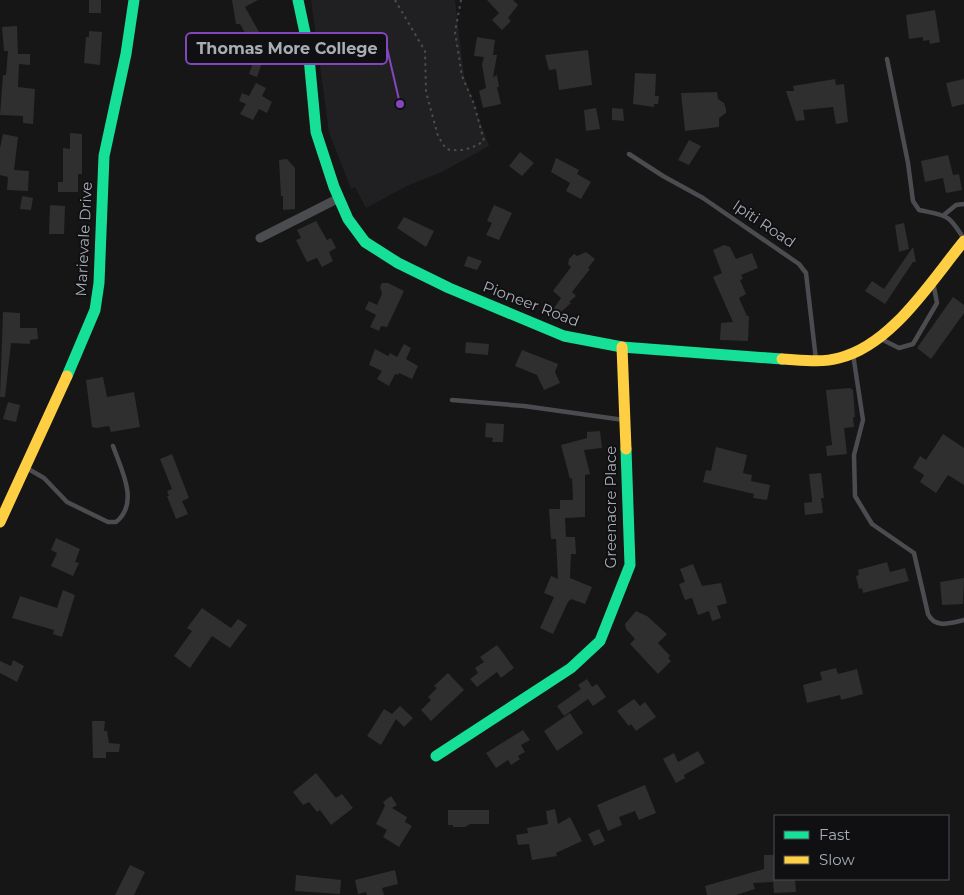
<svg xmlns="http://www.w3.org/2000/svg" width="964" height="895" font-family="Montserrat,sans-serif">
<style>
.built{fill:#202022}
.building{fill:#2f2f30}
.lines{fill:none;stroke-linecap:round;stroke-linejoin:round}
.path{stroke:#4c4d50;stroke-width:2;stroke-dasharray:2.5 4;stroke-linecap:butt}
.lane{stroke:#4b4c4f;stroke-width:4.5}
.street{stroke:#4b4c4f;stroke-width:9}
.fast{stroke:#16e098;stroke-width:11}
.slow{stroke:#ffcf43;stroke-width:11}
.labels{text-anchor:middle;stroke-width:4;stroke-linejoin:round;paint-order:stroke}
.street-label{font-size:15px;fill:#a8adb6;stroke:#101012}
.leader{fill:none;stroke:#8446bd;stroke-width:2}
.callout-dot{fill:#8446bd;stroke:#101012;stroke-width:2}
.callout{fill:#101012;stroke:#8446bd;stroke-width:2}
.callout-label{font-size:16px;text-anchor:middle;font-weight:bold;fill:#a8adb6}
</style>
<rect width="100%" height="100%" fill="#161616"/>
<path class="built" d="M311 0H455L464 76 489 146 442 172 409 185 366 208 355 187 351 189 329 132Z"/>
<path class="building" d="M89 0H101V13H89Z
M232 0H258L245 7 259 32 248 38 240 24H236Z
M487 0H513L518 5 508 18 511 21 502 30 492 20 499 13Z
M935 10 940 42 930 44 929 40 923 41V37L909 39 906 15Z
M17 26 18 54H30V65L19 64 18 87 35 89 33 124 23 123V116L0 115 3 75H6L8 51H4L2 27Z
M89 31 102 32 100 65 84 63 86 37H89Z
M477 37 495 40 493 55H497L493 77 497 75 499 87H497L501 104 483 108 479 91 486 88 482 64 484 57 474 56Z
M588 50 592 85 559 90 556 69 549 70 545 55Z
M254 60 262 63 257 77 249 74Z
M635 73 656 74 655 96H659L658 104H654V107L633 104Z
M835 79 836 85 844 84 848 122 836 124 833 107 803 110 805 120 796 121 786 91H794L793 86Z
M964 79V104L952 107 946 83Z
M256 83 266 88 262 96 272 102 267 113 259 109 253 120 240 114 246 104 239 101 242 93 249 96Z
M717 92 718 99 724 103 726 109V113L719 118V127L685 131 681 93Z
M596 108 600 129 586 131 584 110Z
M612 108 623 109 624 121 612 120Z
M70 133 82 134V174H78V192H58V182H63V148L70 149Z
M3 134 18 137 14 170 29 171 28 191 7 190 8 177 0 175V148Z
M689 140 701 146 689 165 678 160Z
M520 152 534 163 522 176 509 166Z
M948 155 953 175 959 174 962 190 946 193 943 178 925 182 921 161Z
M556 158 579 170 577 174 591 182 581 199 566 191 570 183 551 172Z
M287 159 295 168V209L283 210V196H281L279 160Z
M22 196 33 198 31 210 20 209Z
M50 205 65 206 64 234H49Z
M494 205 512 213 499 240 486 235 492 223 487 221Z
M404 217 434 231 426 247 397 228Z
M316 221 327 240 331 238 336 248 329 252 333 261 322 267 317 258 307 262 296 240 301 238 297 230Z
M904 223 909 249 899 252 895 225Z
M724 245 730 247 736 259 752 253 758 268 741 275 743 279 740 280 746 294 739 298 747 316H749L748 341 720 340 721 323 733 322 713 277 722 273 713 250Z
M913 247 916 262H913L885 304 865 291 872 281 884 289Z
M586 252 595 259 588 268 590 269 572 292 576 296 569 302 571 303 552 320 548 317 561 298 553 291 571 267 568 264 569 259 574 254 577 256Z
M468 256 482 261 477 270 464 266Z
M382 283H388L404 291 387 327 381 326 379 331 370 327 376 315 365 309 369 301 377 305 382 294 380 287Z
M953 297 964 305V313L931 359 917 348Z
M3 312 20 313V328H37L38 339 30 340V344L11 343 5 397H0Z
M466 342 489 344 488 355 465 353Z
M404 344 411 348 406 359 418 366 412 379 399 373 398 375 395 374 389 386 377 379 382 371 369 365 375 349 388 356 390 353 397 357Z
M522 350 558 364 555 372 560 383 544 390 537 375 515 366Z
M103 377 107 397 134 392 140 427 111 432 109 426 96 428 92 427 86 380Z
M850 388 853 390 855 417H853L854 427 844 428 847 454 827 456 826 446 832 445 826 390Z
M8 402 20 405 16 422 3 419Z
M486 423 504 424 503 442H492L493 438 485 437Z
M600 431 602 448 584 450 590 474 585 475V517L565 518 566 537H575L576 554H571L570 578 592 587 585 604 571 599 568 602 553 634 540 628 554 597 544 593 551 576 558 579 556 539H551L549 509H560V500H573L572 478 570 479 561 445 587 438V432Z
M943 434 964 448V485L948 475 936 493 920 482 924 475 913 468 920 456 926 460Z
M716 447 747 455 743 473 752 475 751 481 770 485 767 500 753 498 754 494 703 482 706 470 711 471Z
M172 454 189 498 182 501 188 514 176 519 167 496H169L167 491 172 489 160 459Z
M821 473 824 498H821L823 513 805 515 804 503 812 502V499L809 474Z
M56 538 80 549 75 562 79 563 73 576 51 566 57 553 51 550Z
M887 562 890 572 905 568 909 581 863 593 862 588 859 589 856 576 859 575 858 570Z
M693 564 702 586 721 583 727 603 717 606 721 618 712 621 709 611 698 615 692 598 685 600 683 595 679 584 685 582 680 569Z
M964 578 963 604 942 605 940 582Z
M63 590 75 595 62 637 53 634 54 630 12 618 20 596 57 608Z
M202 608 231 628 238 619 247 625 230 648 212 636 190 668 174 656 192 631 187 628Z
M636 611 647 616 667 634 658 643 670 656 668 658 671 661 658 674 630 644 635 639 626 629 625 624Z
M497 645 514 668 501 678 497 672 477 687 470 679 478 673 475 668 484 662 480 657Z
M13 660 24 666 17 682 0 673V661L11 666Z
M836 668 838 674 857 669 863 694 841 700 840 695 807 703 803 685 822 680 820 672Z
M448 673 464 690 431 721 421 710 431 700 428 697 437 688 434 686Z
M587 679 592 687 597 684 606 697 593 706 588 699 564 716 557 706 581 689 578 685Z
M634 699 640 706 645 702 656 717 636 731 631 724 629 726 617 711Z
M400 706 413 718 404 727 396 719 381 745 367 736 384 709 392 714Z
M570 713 583 733 557 751 544 731Z
M92 721H105L104 731H107L109 743 120 744 119 752H106V758H93Z
M523 730 530 740 521 745 525 752 518 756 520 759 511 765 508 760 496 768 486 753Z
M698 751 705 763 684 775 685 778 676 783 663 759 674 753 678 762Z
M316 773 336 798 342 794 353 808 331 825 320 810 317 812 309 802 303 805 293 792Z
M645 785 656 813 639 820 635 811 619 817 622 825 608 831 597 805Z
M391 796 397 805 392 808 407 817 405 822 412 826 399 847 383 837 387 830 376 824 385 806 383 802Z
M555 809 558 824 570 817 582 841 556 853 557 856 532 860 529 844 518 845 516 835 528 833 527 828 548 824 546 811Z
M448 810H489V824H470L465 827H453V825H448Z
M599 829 605 841 594 846 588 834Z
M764 855H775V879H795L796 892 774 893 773 882 753 883 755 889 736 895H707L705 886 764 869Z
M130 865 145 872 134 895H115Z
M395 870 398 884 382 888 384 895H367L366 892 358 894 355 880Z
M296 875 341 880 340 894 295 891Z"/>
<g class="lines">
<path class="path" d="M395 0 425 51 426 92 438 136 446 149C461 152 471 149 484 141L474 104 462 76 455 32 461 0"/>
<path class="lane" d="M887 59 908 163 913 201 919 210C947 216 948 213 964 239
M629 154 663 176 703 198 799 264 806 273 816 360
M945 214 956 205 964 204
M881 339 899 348 913 344 937 303 933 282
M853 354 863 420 854 455 855 496 872 524 914 553 928 614C935 629 951 623 964 620
M452 400 524 406 624 420
M25 467 44 478 67 502 108 522H116C140 503 121 469 113 446"/>
<path class="street" d="M260 238 339 198"/>
<path class="fast" d="M298 0 308 47 316 132 334 187 348 219 365 242 398 263 449 288 564 336 622 347 782 359
M67 376 95 310 99 283 104 156 126 54 134 0
M436 756 571 668 600 641 630 565 626 449"/>
<path class="slow" d="M622 347 626 449
M782 359C801 360 821 363 839 358 892 345 931 281 964 241
M0 522 67 376"/>
</g>
<g class="labels">
<g class="street-label">
<text transform="translate(764 224) rotate(34)" y="5">Ipiti Road</text>
<text transform="translate(84 239) rotate(-87)" y="5">Marievale Drive</text>
<text transform="translate(531 304) rotate(21)" y="5">Pioneer Road</text>
<text transform="translate(611 507) rotate(-90)" y="5">Greenacre Place</text>
</g>
</g>
<path class="leader" d="M400 104L387 48"/>
<circle class="callout-dot" cx="400" cy="104" r="5"/>
<rect class="callout" x="186" y="33" width="201" height="31" rx="5"/>
<g class="callout-label">
<text x="287" y="54">Thomas More College</text>
</g>
<rect x="774" y="815" width="175" height="65" fill="#101012" stroke="#4d4f54"/>
<rect x="784" y="831" width="25" height="8" fill="#16e098" stroke="#4d4f54"/>
<text x="819" y="840" font-size="15" fill="#a8adb6">Fast</text>
<rect x="784" y="856" width="25" height="8" fill="#ffcf43" stroke="#4d4f54"/>
<text x="819" y="865" font-size="15" fill="#a8adb6">Slow</text>
</svg>
